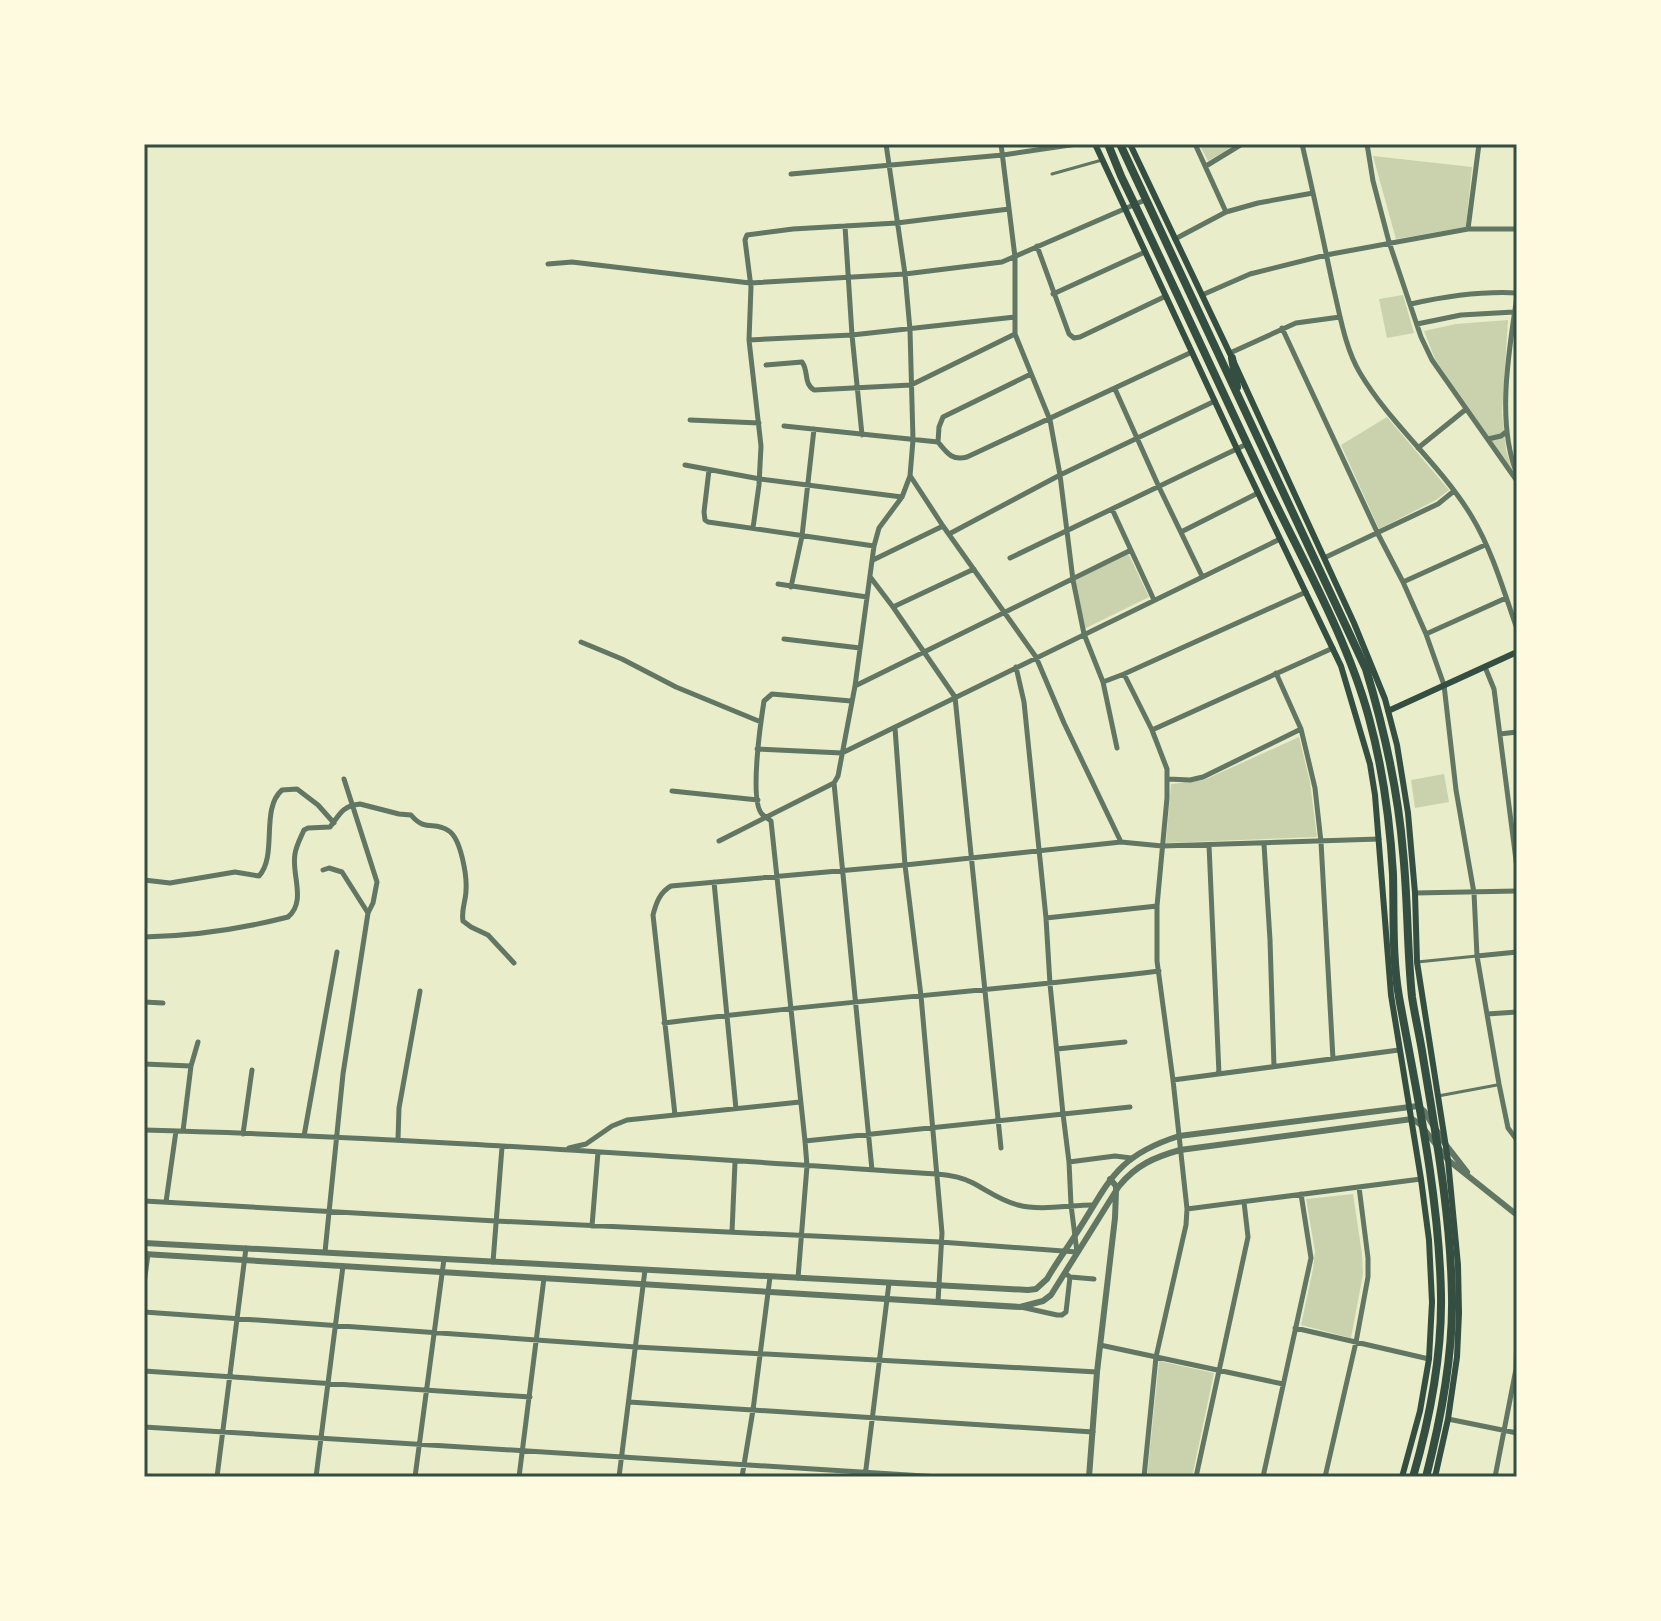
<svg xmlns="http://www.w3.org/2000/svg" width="1661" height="1621" font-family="Helvetica,sans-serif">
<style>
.green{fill:#cad2ad}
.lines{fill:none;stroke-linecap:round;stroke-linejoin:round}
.pedestrian{stroke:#617663;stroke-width:3}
.minor{stroke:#617663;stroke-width:5}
.tertiary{stroke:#617663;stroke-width:6}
.secondary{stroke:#344e41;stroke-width:6}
.trunk{stroke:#344e41;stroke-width:8}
.neatline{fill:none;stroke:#344e41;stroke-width:3}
</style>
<rect width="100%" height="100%" fill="#e9edc9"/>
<path class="green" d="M1199 144H1237L1208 161Z
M1373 156 1472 167 1466 227 1396 239Z
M1403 295 1414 333 1387 338 1379 299Z
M1508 320 1502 412 1506 450 1513 472 1435 359 1424 331 1456 324Z
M1387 417 1449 490 1436 500 1379 529 1341 445Z
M1128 553 1149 597 1084 629 1074 581Z
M1299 737 1310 782 1317 837 1166 843 1171 784 1204 780Z
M1444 774 1449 802 1415 808 1411 780Z
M1353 1194 1362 1254 1363 1274 1351 1338 1301 1325 1313 1269 1315 1251 1306 1199Z
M1159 1361 1214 1373 1192 1477H1147Z"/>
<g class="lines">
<path class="pedestrian" d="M1052 174 1102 160
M1417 962 1477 956
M1438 1096 1497 1085"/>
<path class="minor" d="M1001 144 1015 257V334L1050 420 1060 475 1073 580 1084 634 1103 682 1117 748
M1195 144 1226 212
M1302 144C1313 191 1323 239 1333 286 1340 315 1345 348 1360 373 1391 425 1441 465 1472 517 1492 550 1504 592 1517 629
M1367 144 1373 181 1389 242 1421 337 1432 360 1517 481
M1206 166 1242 144
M791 174 1003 155 1077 144
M845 226 852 335 862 435
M1468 229 1479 144
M1175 239 1226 212 1258 203 1313 193
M1037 246 1069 334 1074 338 1080 337 1166 296
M548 264 572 262 750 283 905 274 1002 262 1145 200
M1053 294 1145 252
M1202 295 1250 274 1326 255 1468 229H1517
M1517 296C1509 351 1496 422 1517 474
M1411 304C1447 296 1480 291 1517 293
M1417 324 1461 315 1514 312
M1282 328 1378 534 1403 582 1426 634 1444 685 1456 790 1474 893 1477 956 1499 1084 1508 1128 1517 1140
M749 340 852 335 1015 317
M1230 353 1296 323 1340 317
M766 365 802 362C809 371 803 383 814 390L911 385 1015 334
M1115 389 1159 487 1202 576
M690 420 759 423
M784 426 938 442
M1488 439 1501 436 1506 432
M938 442C947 453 952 461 967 457L1192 352
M938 442 939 427 943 417 1031 374
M1418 448 1465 410
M685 465 760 479 902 497
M709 470 704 512 705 520 708 522 874 546
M911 477 943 526 1036 657 1064 723 1121 842
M1112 509 1154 600
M753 528 759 485 761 446 749 340 751 287 745 240 747 235 793 229 897 223 1009 209
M1181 532 1258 493
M949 534 1060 475 1215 401
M1010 558 1247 444
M1324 558 1438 504 1454 491
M873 560 943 526
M871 578 893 607 955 697 1001 1148
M1403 582 1485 545
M778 584 867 597
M791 587 802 536 814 429
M893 607 974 569
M1426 634 1506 598
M784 639 860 648
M581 642 622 659 676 687 761 722
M1485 667 1494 689 1517 868
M1276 673 1301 729 1315 788 1321 842 1333 1059
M1124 674 1152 730 1167 769V798L1157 906V961L1173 1080 1187 1209 1186 1225 1156 1357 1144 1477
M1103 682 1124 674 1306 592
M855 686 1131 550
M895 728 905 865 921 996 942 1233 938 1302
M1152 730 1333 648
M1500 734 1517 732
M757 749 842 753 1280 539
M1168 779 1190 780 1203 777 1301 729
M672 791 758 800
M719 841 834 783
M1264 844 1270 940 1274 1067
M1209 845 1219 1074
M323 870 329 868 342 872 368 913
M144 880 170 883 235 872 259 876C278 855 260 809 282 790L297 789 318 805 334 823
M714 882 736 1109
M1415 893 1517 891
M1046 918 1157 906
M144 937C192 936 241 929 288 917 307 901 291 874 295 854 296 846 301 837 304 830L308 828 330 827C340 814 342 806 360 804L399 814 411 815C426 833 434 820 449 831 461 839 467 876 466 890 466 901 461 909 463 921L471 927 488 935 514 963
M1477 956 1517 952
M144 1002 163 1003
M1487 1014 1517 1012
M664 1023C829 1002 994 991 1159 971
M1057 1049 1125 1042
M144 1064 191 1066
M1173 1080 1399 1050
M675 1115 653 915C656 903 660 892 671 886L905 865 1121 842 1162 846 1379 839
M144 1130C409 1137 673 1157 937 1174 950 1175 962 1177 973 1183 988 1191 1001 1201 1018 1205 1040 1211 1070 1205 1093 1205
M183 1131 191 1066 198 1042
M243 1134 252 1070
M304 1136 337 952
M398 1139 399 1108 420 991
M805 1141 1130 1107
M569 1148 586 1144 612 1126 627 1120 800 1102
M1069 1162 1115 1156 1131 1158
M872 1170 834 783 838 776 855 686 874 546 879 528 902 497 910 476 913 440 910 330 905 274 886 144
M144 1201 496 1221 940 1242 1077 1252 1071 1205 1069 1162 1063 1114 1050 984 1046 918 1024 702 1016 667
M166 1202 176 1131
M1187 1209 1421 1179
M592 1226 598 1152
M732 1232 735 1162
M325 1252 343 1074 368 913 373 903 377 882 344 779
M493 1262 502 1147
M1070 1277 1094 1279
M798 1278 807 1166 805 1141 771 821C768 818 764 817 762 814 749 801 761 720 764 701L772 694 851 701
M144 1284 148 1254
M1021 1307 1057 1315H1062L1066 1312 1070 1277 1065 1273
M144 1312 636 1347 1097 1372
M1295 1328 1429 1359
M1100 1345 1283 1384
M144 1371 530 1397
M629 1402 1093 1432
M1448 1419 1517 1433
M144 1427 940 1477
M217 1477 246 1248
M316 1477 343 1266
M415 1477 444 1259
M519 1477 544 1278
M619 1477 645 1270
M742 1477 753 1410 770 1277
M865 1477 889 1283
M1196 1477 1248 1237 1244 1202
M1263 1477 1311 1258 1301 1194
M1325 1477 1356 1342 1368 1277V1258L1359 1187
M1495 1477 1516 1369 1517 1332"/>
<path class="tertiary" d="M144 1243 1028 1290 1036 1289 1047 1279C1055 1265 1065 1251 1074 1237 1109 1184 1113 1157 1179 1136L1418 1106 1424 1111 1446 1145 1467 1172
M144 1254 1020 1307 1043 1301 1051 1295 1119 1186C1136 1165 1155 1157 1180 1150L1412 1119 1420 1124 1448 1160 1517 1215
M1089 1477 1097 1372 1115 1218 1116 1191V1186L1110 1179"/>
<path class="secondary" d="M1095 144 1237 449 1341 666 1370 764 1375 795 1391 995 1421 1179 1429 1240 1432 1302 1429 1359 1420 1411 1402 1477
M1130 144 1232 358 1354 623 1385 699 1397 745 1408 813 1415 893 1417 962 1448 1160 1458 1265 1459 1313 1457 1357 1448 1419 1435 1477
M1388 711 1517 652"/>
<path class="trunk" d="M1108 144 1121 176C1171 279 1218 383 1267 486 1302 559 1348 640 1369 718 1383 769 1390 821 1393 874 1394 914 1392 957 1399 997 1417 1095 1439 1194 1441 1295 1442 1356 1430 1418 1413 1477
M1120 144 1366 669C1384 729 1398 789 1403 852 1408 901 1407 949 1412 997 1415 1017 1420 1037 1423 1057 1436 1136 1451 1217 1452 1298 1453 1357 1441 1419 1426 1477
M1232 358 1237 387"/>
</g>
<rect width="1661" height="1621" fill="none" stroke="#fefae0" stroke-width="292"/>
<rect x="146" y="146" width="1369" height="1329" class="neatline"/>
</svg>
